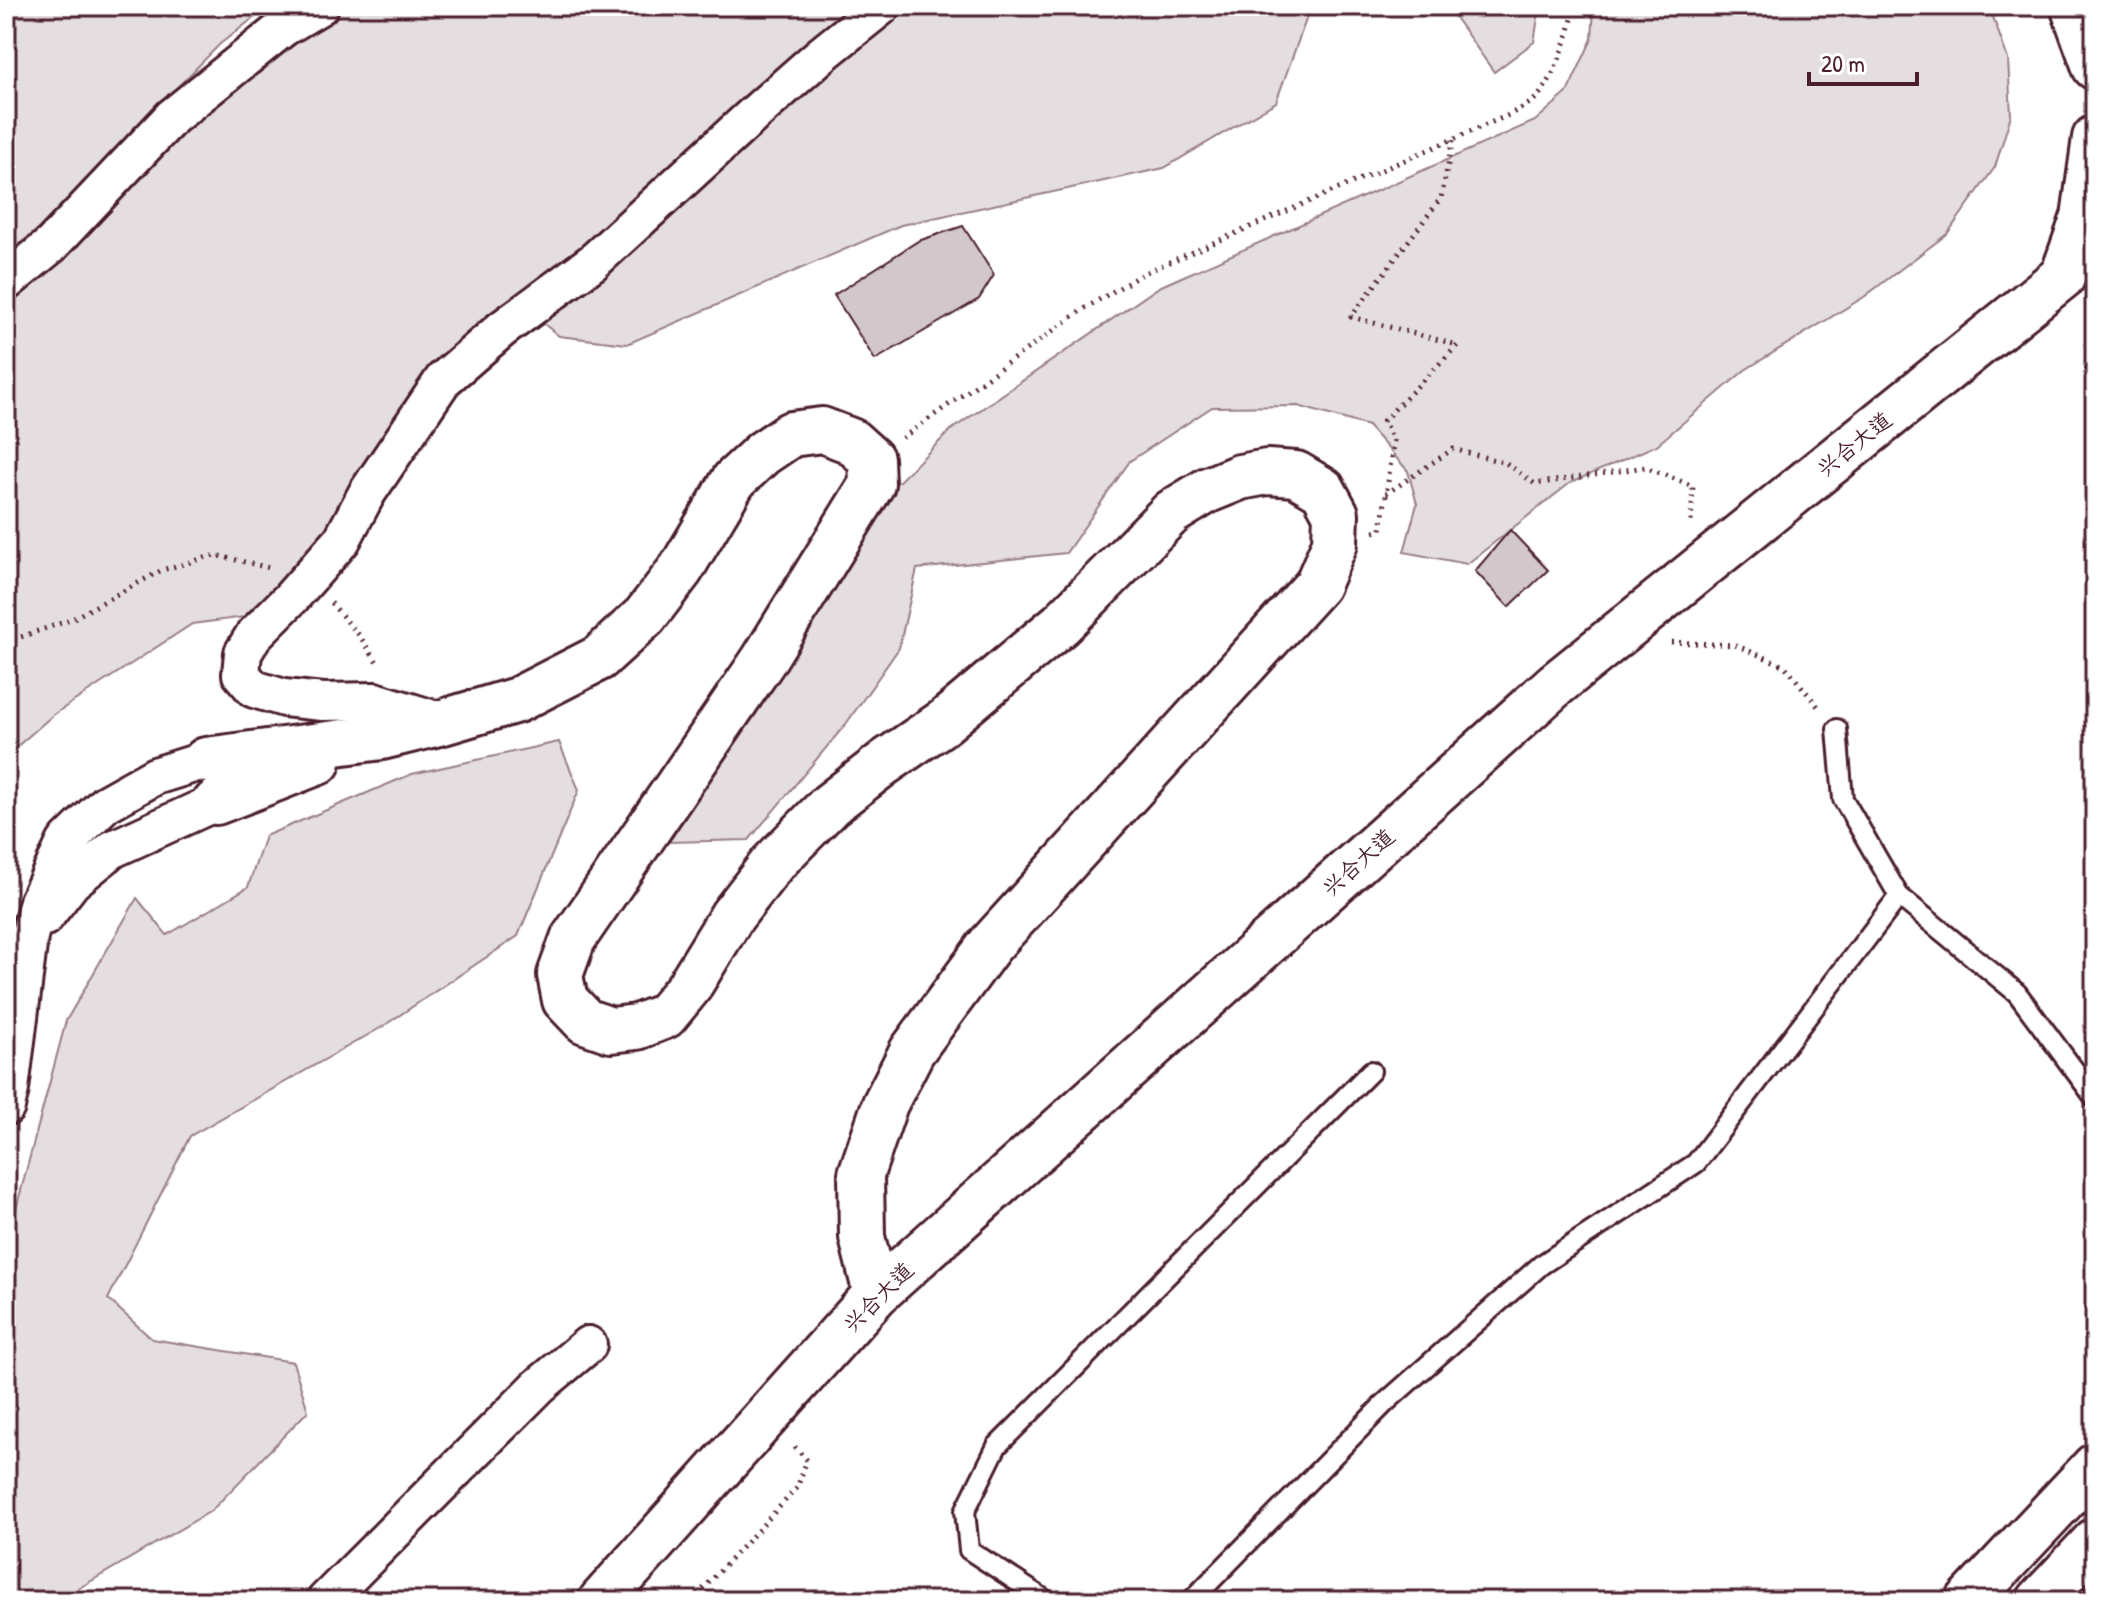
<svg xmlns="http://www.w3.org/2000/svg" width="2101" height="1607" font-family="'Patrick Hand','LXGW WenKai TC',sans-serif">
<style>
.green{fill:#e5dee0;stroke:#987e86;stroke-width:2}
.building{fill:#d2c7cb;stroke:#4a1f2b;stroke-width:2}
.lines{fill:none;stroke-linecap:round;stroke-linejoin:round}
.lane-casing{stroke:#4a1f2b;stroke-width:24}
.street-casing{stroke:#4a1f2b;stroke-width:42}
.secondary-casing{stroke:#4a1f2b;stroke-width:50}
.path{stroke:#4a1f2b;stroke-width:5;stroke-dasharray:2 6;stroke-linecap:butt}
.lane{stroke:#fff;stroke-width:18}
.street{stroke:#fff;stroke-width:36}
.secondary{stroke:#fff;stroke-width:44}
.labels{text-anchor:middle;stroke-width:7;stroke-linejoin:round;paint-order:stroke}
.street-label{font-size:22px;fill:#4a1f2b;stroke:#fff}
</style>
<rect width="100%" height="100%" fill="#fff"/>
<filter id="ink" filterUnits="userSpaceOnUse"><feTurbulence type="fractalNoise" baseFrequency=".0125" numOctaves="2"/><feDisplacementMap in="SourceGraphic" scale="16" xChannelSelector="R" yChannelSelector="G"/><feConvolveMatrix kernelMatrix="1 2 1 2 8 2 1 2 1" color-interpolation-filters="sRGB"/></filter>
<g filter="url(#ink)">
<path class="green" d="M6 6H269L220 44 36 231 6 254Z
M345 6H1311L1276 102 1164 168 901 225 627 344 559 336 512 298 479 328 326 538 280 585 245 617 192 624 53 715 6 756V296L185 121 298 32Z
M1447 6H1540L1534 42 1494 72Z
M1594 6H1989L2008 59 2011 115 1995 167 1947 234 1864 297 1745 370 1657 445 1570 483 1467 564 1404 552 1417 504 1408 471 1368 426 1298 406 1212 407 1130 461 1066 553 917 569 899 648 846 724 749 840 669 842 786 667 893 487 951 430 1159 287 1535 121 1567 93 1592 39Z
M559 742 579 790 518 936 382 1027 190 1136 108 1299 152 1339 293 1362 308 1411 211 1511 57 1601H6V1221L15 1213 66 1021 137 898 167 935 248 887 265 836 412 774Z"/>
<path class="building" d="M963 226 994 275 979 299 875 360 834 295 918 241Z
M1510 530 1548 570 1509 607 1475 571Z"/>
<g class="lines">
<g class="lane-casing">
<path id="lane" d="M1837 729 1843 799 1899 896 2017 993 2095 1098
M1047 1601 969 1550 965 1511 997 1446 1371 1071
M1191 1601 1385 1403 1541 1265 1696 1163 1899 896"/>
</g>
<g class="street-casing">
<path id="street" d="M6 282 51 245 172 117 283 28 320 6
M443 722 375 701 323 702 284 698 254 689 241 674 243 653 254 635 290 599 342 540 367 493 443 380 502 329 593 262 753 115 821 55 882 6
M45 917 72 882 113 849 216 802
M6 1107 10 1089 29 937 38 901 65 843 105 804 155 776 206 760
M325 1601 539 1386 588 1345"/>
</g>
<g class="secondary-casing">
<path id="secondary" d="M2073 6 2095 67
M206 760 382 737 443 722 517 700 599 658 645 616 681 569 734 480 763 453 791 434 822 430 851 441 871 459 872 484 763 661 573 939 560 975 565 1000 585 1021 611 1030 637 1027 665 1016 688 988 732 916 772 864 830 805 884 763 944 722 1061 624 1172 512 1208 490 1240 477 1267 472 1296 474 1323 490 1336 514 1335 543 1317 585 990 945 912 1051 885 1104 861 1174 862 1237 876 1294
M216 802 318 762
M601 1601 876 1294 1555 685 2063 276 2084 217 2095 138
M1968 1601 2095 1466
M2039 1601 2095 1541"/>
</g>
<path class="path" d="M902 438 1082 310 1144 273 1511 114C1519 109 1531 104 1538 96 1557 75 1569 34 1575 6
M1386 494 1453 449 1506 463 1535 484 1645 467 1693 486 1691 523
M1374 532 1381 530 1394 440 1383 421 1458 345 1351 317 1441 198 1453 140
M331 603 359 635 379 665
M6 642 70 620 162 570 215 555 270 568
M1671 642 1735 645 1785 666 1820 709
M692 1601 797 1488 807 1460 792 1444"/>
<use href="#lane" class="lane"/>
<use href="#street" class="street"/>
<use href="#secondary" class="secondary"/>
</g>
</g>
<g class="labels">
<g class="street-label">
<text transform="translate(1854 444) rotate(-39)" y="8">兴合大道</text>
<text transform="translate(1358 862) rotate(-42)" y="8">兴合大道</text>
<text transform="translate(878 1297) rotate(-45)" y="8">兴合大道</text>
</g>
</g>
<rect width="2101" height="1607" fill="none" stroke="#fff" stroke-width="32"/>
<rect x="16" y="16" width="2069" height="1575" fill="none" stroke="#4a1f2b" stroke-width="3" filter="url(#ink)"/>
<path d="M1809 72v12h108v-12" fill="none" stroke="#4a1f2b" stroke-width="4"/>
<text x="1821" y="72" font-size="24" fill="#4a1f2b" stroke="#ffffff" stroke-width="6" paint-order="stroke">20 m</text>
</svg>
